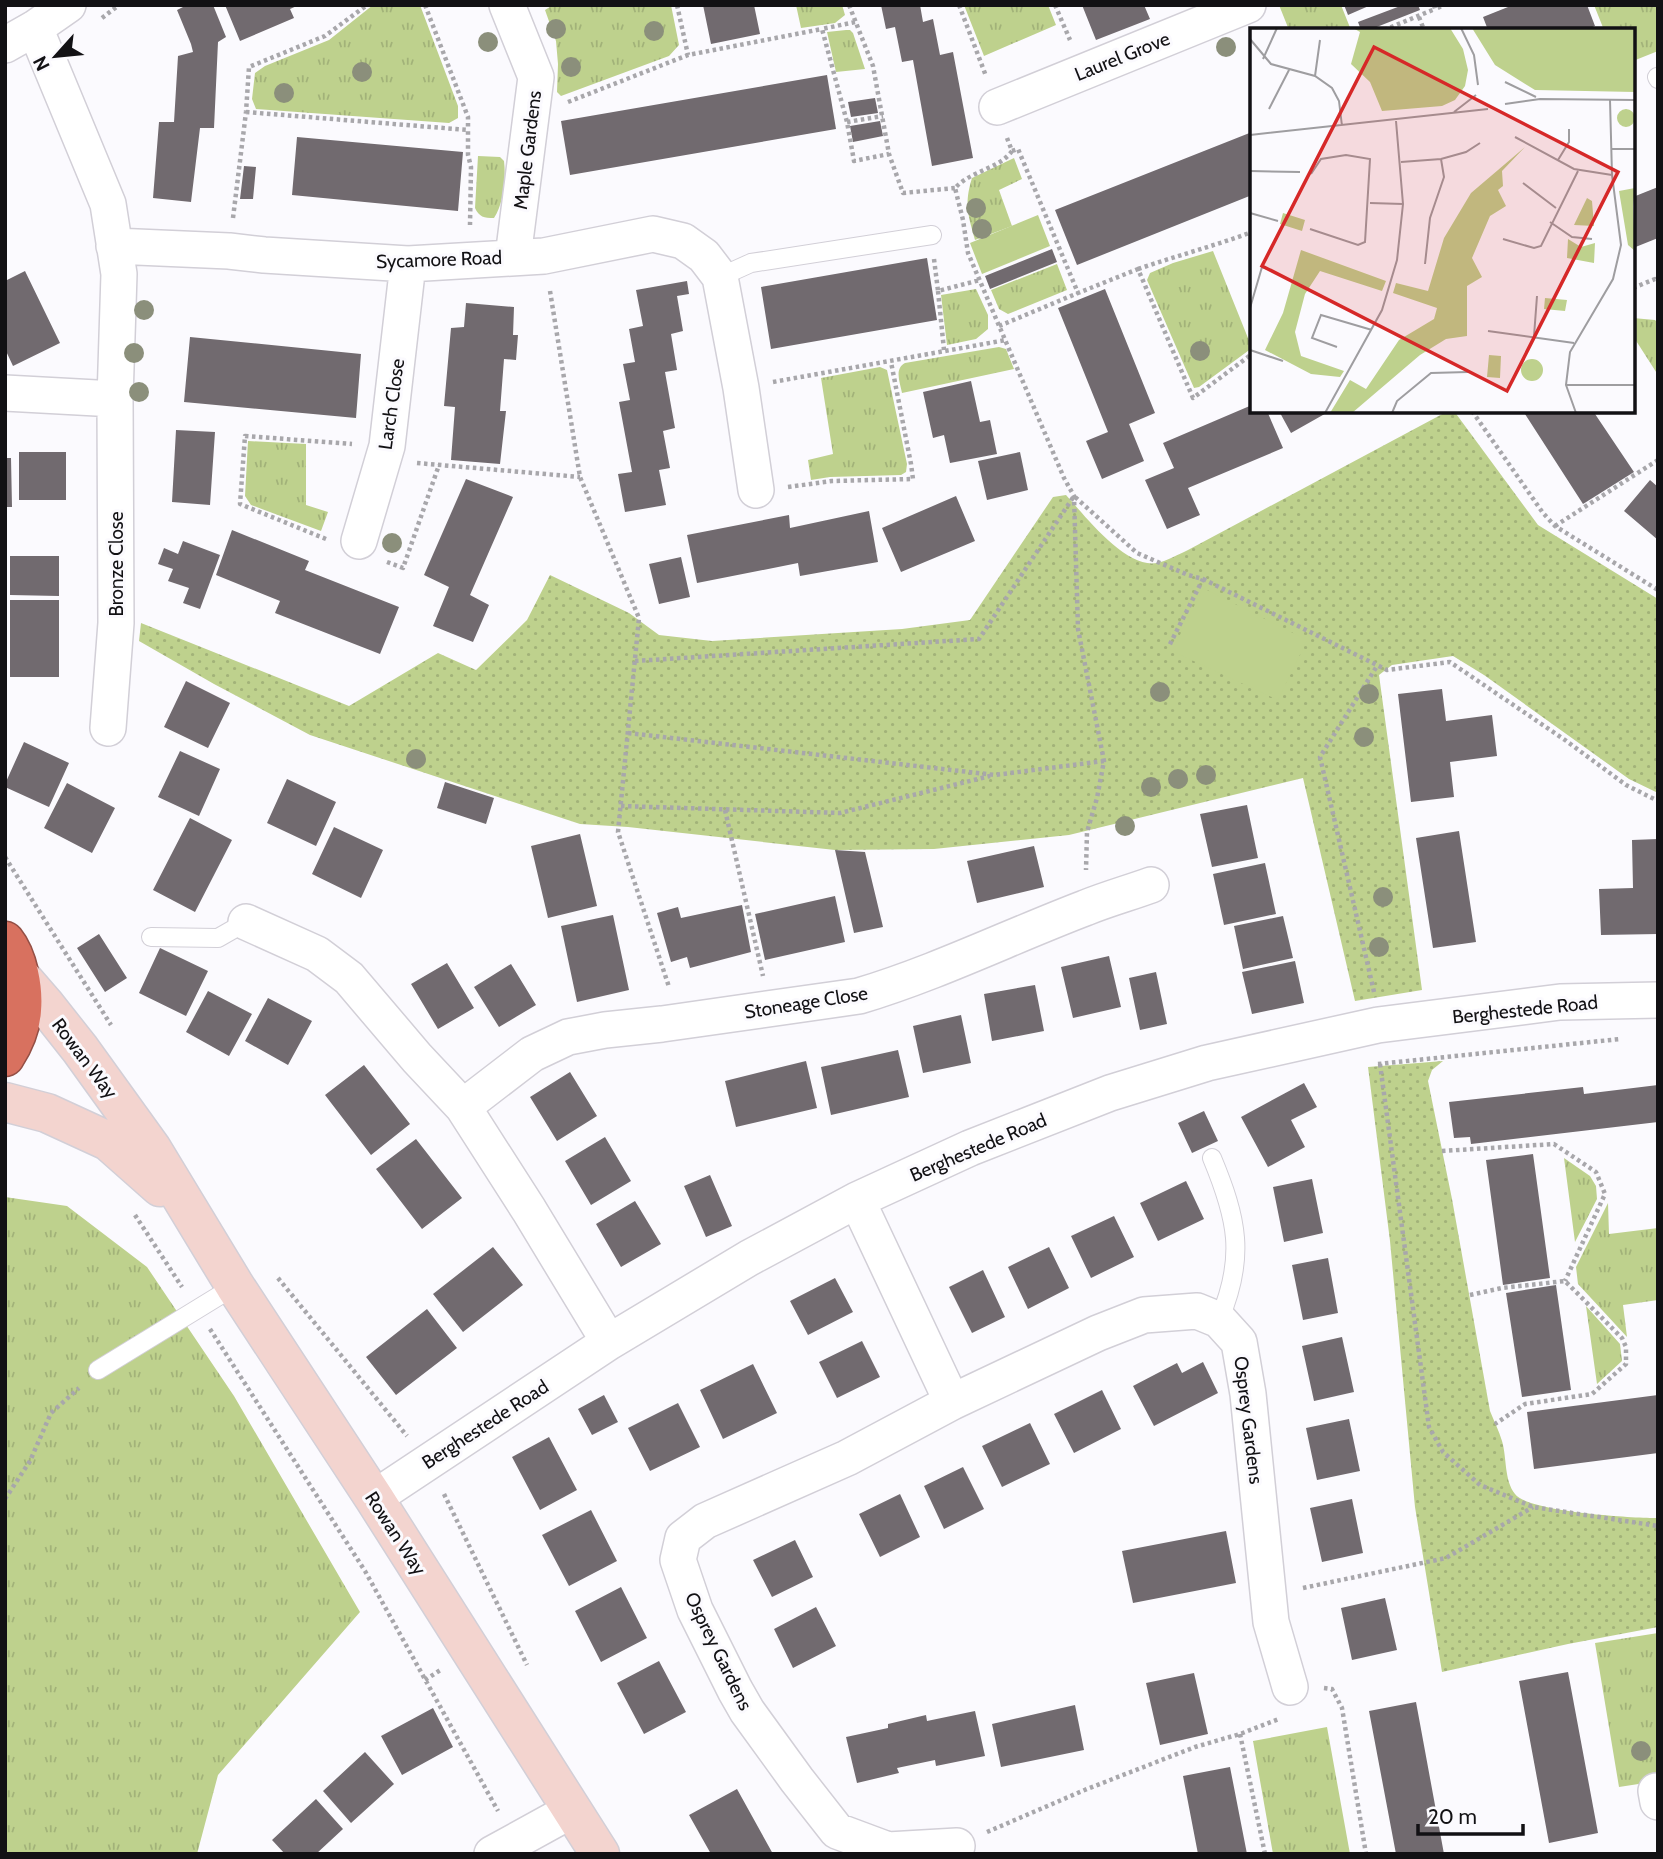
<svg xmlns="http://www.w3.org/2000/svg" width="1663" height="1859" font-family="Cabin,sans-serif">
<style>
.grass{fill:url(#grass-tufts)}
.park{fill:url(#park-dots)}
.pitch{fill:#bed18d}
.building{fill:#716a6f}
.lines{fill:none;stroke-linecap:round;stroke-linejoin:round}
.lane-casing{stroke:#d2cfd7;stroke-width:20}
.street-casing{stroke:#d2cfd7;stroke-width:38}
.secondary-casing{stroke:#d2cfd7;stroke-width:41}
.highway-casing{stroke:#934f45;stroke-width:41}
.path{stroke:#a8a7ab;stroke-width:4.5;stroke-dasharray:3.5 3.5;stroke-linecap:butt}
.lane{stroke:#fff;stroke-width:18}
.street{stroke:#fff;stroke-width:35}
.secondary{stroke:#f3d4cf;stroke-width:38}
.highway{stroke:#d8715f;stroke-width:38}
.tree{fill:#8b8f7b}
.labels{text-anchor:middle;stroke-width:6;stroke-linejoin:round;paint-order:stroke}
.street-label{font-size:19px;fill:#121114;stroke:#fbfafe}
.inset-road{fill:none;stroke:#9e9da0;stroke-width:2}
.view{fill:#d62828;fill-opacity:0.15;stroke:#d62828;stroke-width:3.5}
.inset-edge{fill:none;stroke:#121114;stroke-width:3.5}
</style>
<defs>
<pattern id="grass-tufts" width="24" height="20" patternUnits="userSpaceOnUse" patternTransform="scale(1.75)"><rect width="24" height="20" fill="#bed18d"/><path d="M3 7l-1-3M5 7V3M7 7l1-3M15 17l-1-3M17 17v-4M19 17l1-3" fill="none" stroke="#a2b279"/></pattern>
<pattern id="park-dots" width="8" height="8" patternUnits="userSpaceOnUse" patternTransform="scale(1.75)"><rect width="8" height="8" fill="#bed18d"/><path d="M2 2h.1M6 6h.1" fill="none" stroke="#a2b279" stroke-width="1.8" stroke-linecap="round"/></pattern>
</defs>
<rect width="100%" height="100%" fill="#fbfafe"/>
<path class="grass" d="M373 5H420L458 106V118L449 123 256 109 252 99 255 73 265 66 329 40Z
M553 5H671L679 45 669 56 561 96 557 92 558 64 556 41 545 10Z
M796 5H842L845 15 835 23 801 28Z
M964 5H1048L1056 25 984 56Z
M1279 5H1341L1351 30H1289Z
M1594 5H1658V51L1633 61V30H1604Z
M846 30H850L853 33 865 69 836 72 827 32Z
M478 156 500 157 504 161C506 178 504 203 494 218 484 218 479 217 475 208Z
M1014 158 1022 179 999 190 1012 226 975 240C968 215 964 204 972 178Z
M1213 251 1252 348 1199 387 1194 388 1147 280 1150 273 1173 263Z
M1057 264 1067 290 1008 314 999 309 991 290Z
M976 289 988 315V329L976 339 947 345 941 295Z
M1633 318 1655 320 1658 323V375L1633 336Z
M999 347 1006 349 1014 369 902 393C900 382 894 369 905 363Z
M880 367 887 370 907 464 906 472 901 475 830 477 811 480 808 460 833 454 821 378Z
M248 441 306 444V505L328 512 321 531 251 505 245 496Z
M1564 1158 1590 1176 1596 1186 1597 1199 1575 1242Z
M5 1197 67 1206 147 1267 234 1396 360 1612 218 1775 197 1854H5Z
M1608 1203 1609 1234 1658 1228V1300L1623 1305 1627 1337 1578 1284 1576 1267Z
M1586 1306 1620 1344 1622 1361 1597 1384Z
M1658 1633V1781L1619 1787 1595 1643Z
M1327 1727 1350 1854H1273L1253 1741Z"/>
<path class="park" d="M1448 411H1454L1538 525 1658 599V793L1629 779 1484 675 1453 656 1392 665 1379 675 1422 990 1355 1001 1303 778 1069 835 934 849 835 850 628 827 580 824 310 735 214 684 139 641 141 623 349 706 438 653 476 670 527 620 550 575 629 613 659 635 712 641 902 629 970 620 1053 497 1066 495C1085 516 1126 569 1157 563 1167 561 1179 554 1188 550Z
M1443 1061 1432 1070 1428 1081 1452 1199 1490 1411C1494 1421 1499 1431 1502 1441 1507 1458 1504 1480 1515 1494 1529 1512 1632 1518 1658 1518V1627L1568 1644 1442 1672 1415 1507 1390 1241 1368 1067Z"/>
<path class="pitch" d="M1038 215 1050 246 982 274 970 243Z
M1203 588 1307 640 1278 700 1172 651Z"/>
<path class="building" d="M187 5H213L226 37 218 42 214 128H200L191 202 153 198 159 122H174L178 56 193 52 191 44 177 10Z
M225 5H299L290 9 294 18 240 41Z
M703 5H754L760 34 711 44Z
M881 5H920L923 22 933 19 940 55 953 52 973 158 932 166 913 60 902 62 895 27 886 29Z
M1082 5H1144L1150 19 1096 40Z
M1344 5H1371L1348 15Z
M1403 5H1418L1420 10 1369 30H1361L1358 22Z
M1513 5H1587L1595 26 1585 30H1488L1483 17Z
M827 75 836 129 570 175 561 121Z
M875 98 878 113 851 117 848 102Z
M880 121 883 136 853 142 850 126Z
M1252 132V195L1077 265 1055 210Z
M297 137 463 152 458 211 292 195Z
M244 166 256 167 253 199H240Z
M1658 187V238L1633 248V197Z
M1052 249 1057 262 990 289 985 276Z
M927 258 937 320 771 349 761 287Z
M25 271 60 343 13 366 5 349V281Z
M687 281 689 294 677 296 683 331 671 334 677 370 665 372 675 428 663 431 670 468 659 470 666 505 625 512 618 474 632 472 619 402 630 400 623 364 635 362 629 329 643 326 636 290Z
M1105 289 1155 413 1129 424 1144 461 1102 479 1086 441 1108 432 1058 308Z
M466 303 514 307 513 335H518L516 360 504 359 500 411H506L500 464 451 460 455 407 444 406 451 328 464 327Z
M190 337 361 354 356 418 184 402Z
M971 381 980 422 990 420 997 454 950 463 944 435 933 438 923 392Z
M1252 405V411H1267L1283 448 1188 488 1200 515 1167 529 1145 480 1174 468 1163 443Z
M1279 411H1330L1291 433Z
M1523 411H1593L1634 472 1583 504Z
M176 430 215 432 210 505 172 502Z
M19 452H66V500H19Z
M1020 452 1028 490 987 500 978 461Z
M5 458H11L12 507H5Z
M466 479 513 497 470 595 489 605 473 642 433 626 449 587 424 575Z
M1650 480 1658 487V540L1624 511Z
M956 496 975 541 901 572 882 528Z
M869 511 878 562 800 576 798 563 697 583 687 535 789 515 790 528Z
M232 530 309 561 305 570 399 607 380 654 275 613 280 601 216 575Z
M183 541 220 555 200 609 183 603 189 588 168 581 173 569 158 564 164 548 178 554Z
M10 556H59V596L10 595Z
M681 557 690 597 659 604 649 564Z
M10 600H59V677H10Z
M186 681 230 703 208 748 164 727Z
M1442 689 1446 721 1492 715 1497 756 1450 762 1454 797 1411 802 1398 694Z
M24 742 69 763 49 807 5 787V784Z
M180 751 220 769 199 816 158 797Z
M287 779 336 802 316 846 267 823Z
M445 782 494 798 486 824 437 808Z
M67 783 115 808 92 853 44 828Z
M1247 805 1258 858 1212 867 1200 814Z
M190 818 232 840 195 912 153 890Z
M334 827 383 850 361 898 312 874Z
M1459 831 1476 942 1433 948 1416 838Z
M580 834 597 906 548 918 531 846Z
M1658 839V934L1601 935 1599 889 1633 888 1632 840Z
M1034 846 1044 887 977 903 967 861Z
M835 850 865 852 883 927 854 933Z
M1265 863 1276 914 1224 925 1213 874Z
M835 896 845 942 765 960 755 914Z
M742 905 751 952 690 968 687 957 671 962 657 913 678 907 681 918Z
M613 915 629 990 577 1002 561 926Z
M1283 916 1293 958 1243 969 1234 926Z
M99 934 127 978 105 992 77 948Z
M160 948 208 971 186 1016 139 993Z
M1109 956 1121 1007 1073 1018 1061 967Z
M1295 961 1304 1003 1252 1014 1242 972Z
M447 963 474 1008 438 1029 411 984Z
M511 964 536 1005 499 1027 474 987Z
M1156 972 1167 1024 1140 1030 1129 978Z
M1035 985 1044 1031 992 1041 984 994Z
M208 991 252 1014 229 1056 186 1032Z
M268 998 312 1021 288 1065 245 1041Z
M961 1015 971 1063 923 1073 913 1026Z
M898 1050 909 1097 831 1115 821 1067Z
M806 1061 817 1108 736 1127 725 1081Z
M364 1065 410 1124 371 1155 325 1095Z
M570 1072 597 1116 557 1141 530 1097Z
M1304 1083 1317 1107 1291 1120 1305 1147 1268 1167 1241 1117Z
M1658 1085V1122L1471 1144 1470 1137 1454 1138 1449 1102 1583 1087 1584 1094Z
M1204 1111 1218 1141 1192 1153 1178 1123Z
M605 1137 631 1181 591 1205 565 1161Z
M416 1139 462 1198 422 1229 376 1169Z
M1533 1154 1550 1278 1503 1285 1486 1160Z
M710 1175 732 1226 706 1237 684 1186Z
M1312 1179 1323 1233 1284 1242 1273 1187Z
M1186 1181 1204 1219 1158 1241 1140 1203Z
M635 1201 661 1244 621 1267 596 1224Z
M1114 1216 1134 1257 1091 1278 1071 1236Z
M493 1247 523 1285 463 1332 433 1294Z
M1049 1247 1069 1288 1028 1309 1008 1267Z
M1328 1258 1338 1313 1303 1320 1292 1265Z
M983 1270 1005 1317 972 1333 949 1287Z
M835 1278 853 1312 808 1335 790 1301Z
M1556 1285 1571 1390 1522 1397 1506 1293Z
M427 1309 457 1348 396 1395 366 1357Z
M1342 1337 1354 1392 1314 1401 1302 1346Z
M862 1341 880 1377 837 1398 819 1362Z
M1203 1362 1218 1393 1154 1426 1133 1386 1177 1363 1182 1373Z
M753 1364 777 1413 723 1439 700 1390Z
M1102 1390 1121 1429 1074 1453 1054 1414Z
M604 1395 618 1422 592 1435 578 1409Z
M1658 1395V1453L1534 1469 1527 1412Z
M678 1403 700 1447 650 1471 628 1428Z
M1349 1419 1360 1471 1317 1480 1306 1428Z
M1030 1423 1050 1464 1002 1487 982 1446Z
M549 1437 577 1490 540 1510 512 1457Z
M963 1467 984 1509 944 1529 924 1486Z
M900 1494 920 1537 880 1557 859 1514Z
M1352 1499 1363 1553 1322 1562 1310 1508Z
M591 1510 617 1561 569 1586 542 1535Z
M1226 1531 1236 1583 1133 1603 1122 1551Z
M795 1540 813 1577 772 1597 753 1560Z
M621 1587 647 1638 601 1662 575 1611Z
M1385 1598 1397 1650 1352 1660 1341 1608Z
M816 1607 836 1646 793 1668 774 1629Z
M659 1661 686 1712 644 1734 617 1683Z
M1568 1672 1598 1833 1549 1843 1519 1681Z
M1194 1673 1208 1734 1160 1745 1146 1683Z
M1416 1702 1444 1854H1396L1369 1711Z
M1075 1705 1084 1750 1001 1767 992 1724Z
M433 1708 453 1747 402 1775 381 1736Z
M975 1711 985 1756 936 1766 935 1760 897 1768 899 1773 857 1783 846 1737 888 1728V1724L926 1715 927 1721Z
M365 1752 394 1784 351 1823 323 1791Z
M1230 1767 1247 1854H1198L1183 1776Z
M737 1789 773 1854H711L689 1815Z
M316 1799 343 1829 316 1854H285L272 1840Z"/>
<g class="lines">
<g class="lane-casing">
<path id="lane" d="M1657 77 1658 79
M720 277 751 263 932 235
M151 937 218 938 246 922
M1212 1158C1237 1218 1246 1257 1219 1320
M98 1370 235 1286"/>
</g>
<g class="street-casing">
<path id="street" d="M507 5 536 77 513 257
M35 28 108 204 119 274 115 399 116 623 108 728
M5 45 35 28 68 5
M997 107 1248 5
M114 246 229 251 264 255 408 264 544 256 653 234 683 241 704 256 720 277 741 388 756 490
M5 393 115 399
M359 541 387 446 408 264
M246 922 317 954 349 978 417 1058 463 1107 529 1210 609 1342
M463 1107 532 1054 568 1037 605 1030 662 1024 859 996C936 973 1009 937 1085 908 1107 899 1129 893 1151 885
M857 1200 952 1402
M374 1498 609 1342 749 1258 857 1200 970 1148 1110 1093 1207 1063 1378 1025 1560 1002 1658 1000
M1656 1791 1658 1802
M957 1846 888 1850 837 1831 797 1780 747 1711 735 1690 695 1610 678 1560 683 1538 705 1521 847 1458 952 1402 1098 1333 1144 1315 1197 1311 1219 1320 1239 1342 1248 1394 1271 1622 1290 1687
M492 1854 572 1810"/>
</g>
<g class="secondary-casing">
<path id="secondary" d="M20 976 46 1006 80 1049 152 1149 235 1286 374 1498 600 1854
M5 1102 47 1113 108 1141 160 1187"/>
</g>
<g class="highway-casing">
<path id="highway" d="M5 941C18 957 24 989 22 1010 21 1026 14 1043 5 1057"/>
</g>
<path class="path" d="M425 5 468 117V130
M677 5 688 55
M849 5 873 66 889 154 903 193 955 188
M959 5 986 76
M1055 5 1070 40
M1434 5 1435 9 1444 5
M1419 17 1424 30
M102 18 119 5
M855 22 822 29 847 122 854 161 889 154
M1384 30 1435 9
M568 102 688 55 822 29
M246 112 468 130V155L471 167 470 225
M847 122 883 116
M1007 138 1012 151 1018 149 1078 293 1138 269 1193 398 1252 354
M1012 151C999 169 972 170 955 188L963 220 968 253 1064 478 1074 496 1078 629 1104 761 1097 798 1087 832 1086 870
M233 218 246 112 249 67 325 36 367 5
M934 259 938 291 980 280
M1138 269C1176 256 1214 246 1252 232
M1633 288 1655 279 1658 282
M550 291 580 477 639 618 618 832 669 987
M938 291 944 350
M999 326 1078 293
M773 382 1006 340
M1472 411 1543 513 1555 526 1658 590
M417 463 580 477
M788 487 832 481 913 479 911 464 891 362
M1555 526 1658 460
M326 539 240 504 245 436 352 444
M387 562 403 568 439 465
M1203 579 1387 670 1450 662 1565 740 1626 785 1658 801
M635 661 979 639 1074 496 1137 553 1188 575 1203 579 1169 646
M628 733 995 775 1104 761
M621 806 840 813 990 776
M725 810 763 976
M5 857 111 1025
M1374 992 1320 757 1377 666
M1378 1064 1620 1039
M1380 1064 1429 1427 1443 1452 1480 1485 1533 1507 1658 1526
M1442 1151 1554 1144 1596 1172 1605 1194 1565 1281
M135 1215 182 1287
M278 1278 407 1436
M1470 1295 1502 1288 1565 1281 1622 1338 1626 1347V1364L1592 1394 1525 1404 1495 1424
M210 1329 365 1571 498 1811
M444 1494 527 1665
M5 1499 30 1461 51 1413 79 1388
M1303 1588 1446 1558 1533 1507
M425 1680 442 1669
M1324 1688 1332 1689 1342 1708 1366 1854
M1240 1734 1265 1854
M987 1832 1087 1789 1195 1747 1240 1734 1279 1719"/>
<use href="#lane" class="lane"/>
<use href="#street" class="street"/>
<use href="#secondary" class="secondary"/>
<use href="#highway" class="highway"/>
</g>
<g class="tree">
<circle cx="556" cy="29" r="10"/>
<circle cx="654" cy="31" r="10"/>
<circle cx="488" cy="42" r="10"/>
<circle cx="1226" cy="47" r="10"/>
<circle cx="571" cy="67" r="10"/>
<circle cx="362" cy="72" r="10"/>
<circle cx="284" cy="93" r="10"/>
<circle cx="976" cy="208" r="10"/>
<circle cx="982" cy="229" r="10"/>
<circle cx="144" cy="310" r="10"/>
<circle cx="1200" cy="351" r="10"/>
<circle cx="134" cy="353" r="10"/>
<circle cx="139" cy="392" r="10"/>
<circle cx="392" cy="543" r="10"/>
<circle cx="1160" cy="692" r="10"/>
<circle cx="1369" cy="694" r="10"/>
<circle cx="1364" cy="737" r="10"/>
<circle cx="416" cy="759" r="10"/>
<circle cx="1206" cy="775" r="10"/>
<circle cx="1178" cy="779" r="10"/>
<circle cx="1151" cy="787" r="10"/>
<circle cx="1125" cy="826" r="10"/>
<circle cx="1383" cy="897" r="10"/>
<circle cx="1379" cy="947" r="10"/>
<circle cx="1641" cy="1751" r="10"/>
</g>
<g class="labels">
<g class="street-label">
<text transform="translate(1122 56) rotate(-22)" y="7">Laurel Grove</text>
<text transform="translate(527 150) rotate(-83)" y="7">Maple Gardens</text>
<text transform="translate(439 259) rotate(-2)" y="7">Sycamore Road</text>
<text transform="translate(391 404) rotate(-82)" y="7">Larch Close</text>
<text transform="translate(116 564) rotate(-90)" y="7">Bronze Close</text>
<text transform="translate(806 1002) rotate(-9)" y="7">Stoneage Close</text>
<text transform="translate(1525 1009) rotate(-6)" y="7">Berghestede Road</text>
<text transform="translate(85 1058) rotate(53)" y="7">Rowan Way</text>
<text transform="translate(978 1147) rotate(-23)" y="7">Berghestede Road</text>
<text transform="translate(1249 1420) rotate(83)" y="7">Osprey Gardens</text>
<text transform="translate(485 1424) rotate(-33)" y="7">Berghestede Road</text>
<text transform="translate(396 1533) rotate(57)" y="7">Rowan Way</text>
<text transform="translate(719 1651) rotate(64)" y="7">Osprey Gardens</text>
</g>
</g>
<g transform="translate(1250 28)">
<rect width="385" height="385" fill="#fbfafe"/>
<path d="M103 0H200L213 21 218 42 215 58 205 72 192 78 132 83 120 54 101 36 110 4ZM222 0H385V64L285 62 245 37ZM367 90a9 9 0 1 1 18 0a9 9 0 1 1-18 0ZM385 160 383 178 385 223 378 217 369 163ZM337 170 342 173 344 198 324 197ZM33 185 55 192 52 203 30 196ZM318 211 331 219 345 215 344 235 317 230ZM295 270 317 272 315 283 294 281ZM239 327 251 328 250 350 237 349ZM271 342a11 11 0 1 1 22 0a11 11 0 1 1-22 0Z" fill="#bed18d"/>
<path d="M275 119 252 143 253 158 248 162 256 178 240 188 222 230 232 249 217 258V308L196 311 170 327 102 385H80L100 352 116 361 149 312 184 291 187 280 143 265 146 255 178 263 194 210 221 165ZM51 222 136 253 132 263 70 243 55 266 45 304 51 328 94 343 90 349 61 346 15 322 33 285Z" fill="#bed18d"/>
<path class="inset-road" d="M211 0 224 27 228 57M0 11 21 36 65 48 82 60 89 73 92 98M13 31 27 0M65 48 70 12M255 54 286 69M255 76 290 71 385 72M19 81 39 42M204 84 226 67M0 107 238 81M265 109 324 141 362 147M0 115V142M361 121H385M308 132 319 114V101M151 134 191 131 216 124 230 115M0 143 50 144M273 155 306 180M120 175 153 176M0 185 28 193M300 194 322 209 342 211M60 201 108 217 115 214 120 131 96 127 71 131 61 146M253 211 284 220 291 218 328 143M175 236 180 190 194 149 191 131M0 280 12 239 21 242M238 303 324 315M284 308 287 268M87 319 62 310 71 287 122 302M0 322 33 333M316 357H385M75 385 132 282 147 232 153 176 146 93M142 385 147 373 181 345 218 344M326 385 316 357 320 324 363 251 371 217 362 147 360 72"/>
<path class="view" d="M124 19 368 144 257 363 12 238Z"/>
<rect width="385" height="385" class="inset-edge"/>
</g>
<rect width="1663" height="1859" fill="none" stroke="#121114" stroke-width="14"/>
<g transform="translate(56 56) rotate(243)" stroke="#fbfafe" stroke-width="5" paint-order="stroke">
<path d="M0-5L12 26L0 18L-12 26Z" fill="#121114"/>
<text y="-10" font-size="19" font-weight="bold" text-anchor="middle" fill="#121114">N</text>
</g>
<path d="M1418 1824v10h105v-10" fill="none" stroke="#121114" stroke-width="3.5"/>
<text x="1428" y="1824" font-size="21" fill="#121114" stroke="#fbfafe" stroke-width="5" paint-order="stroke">20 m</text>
</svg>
